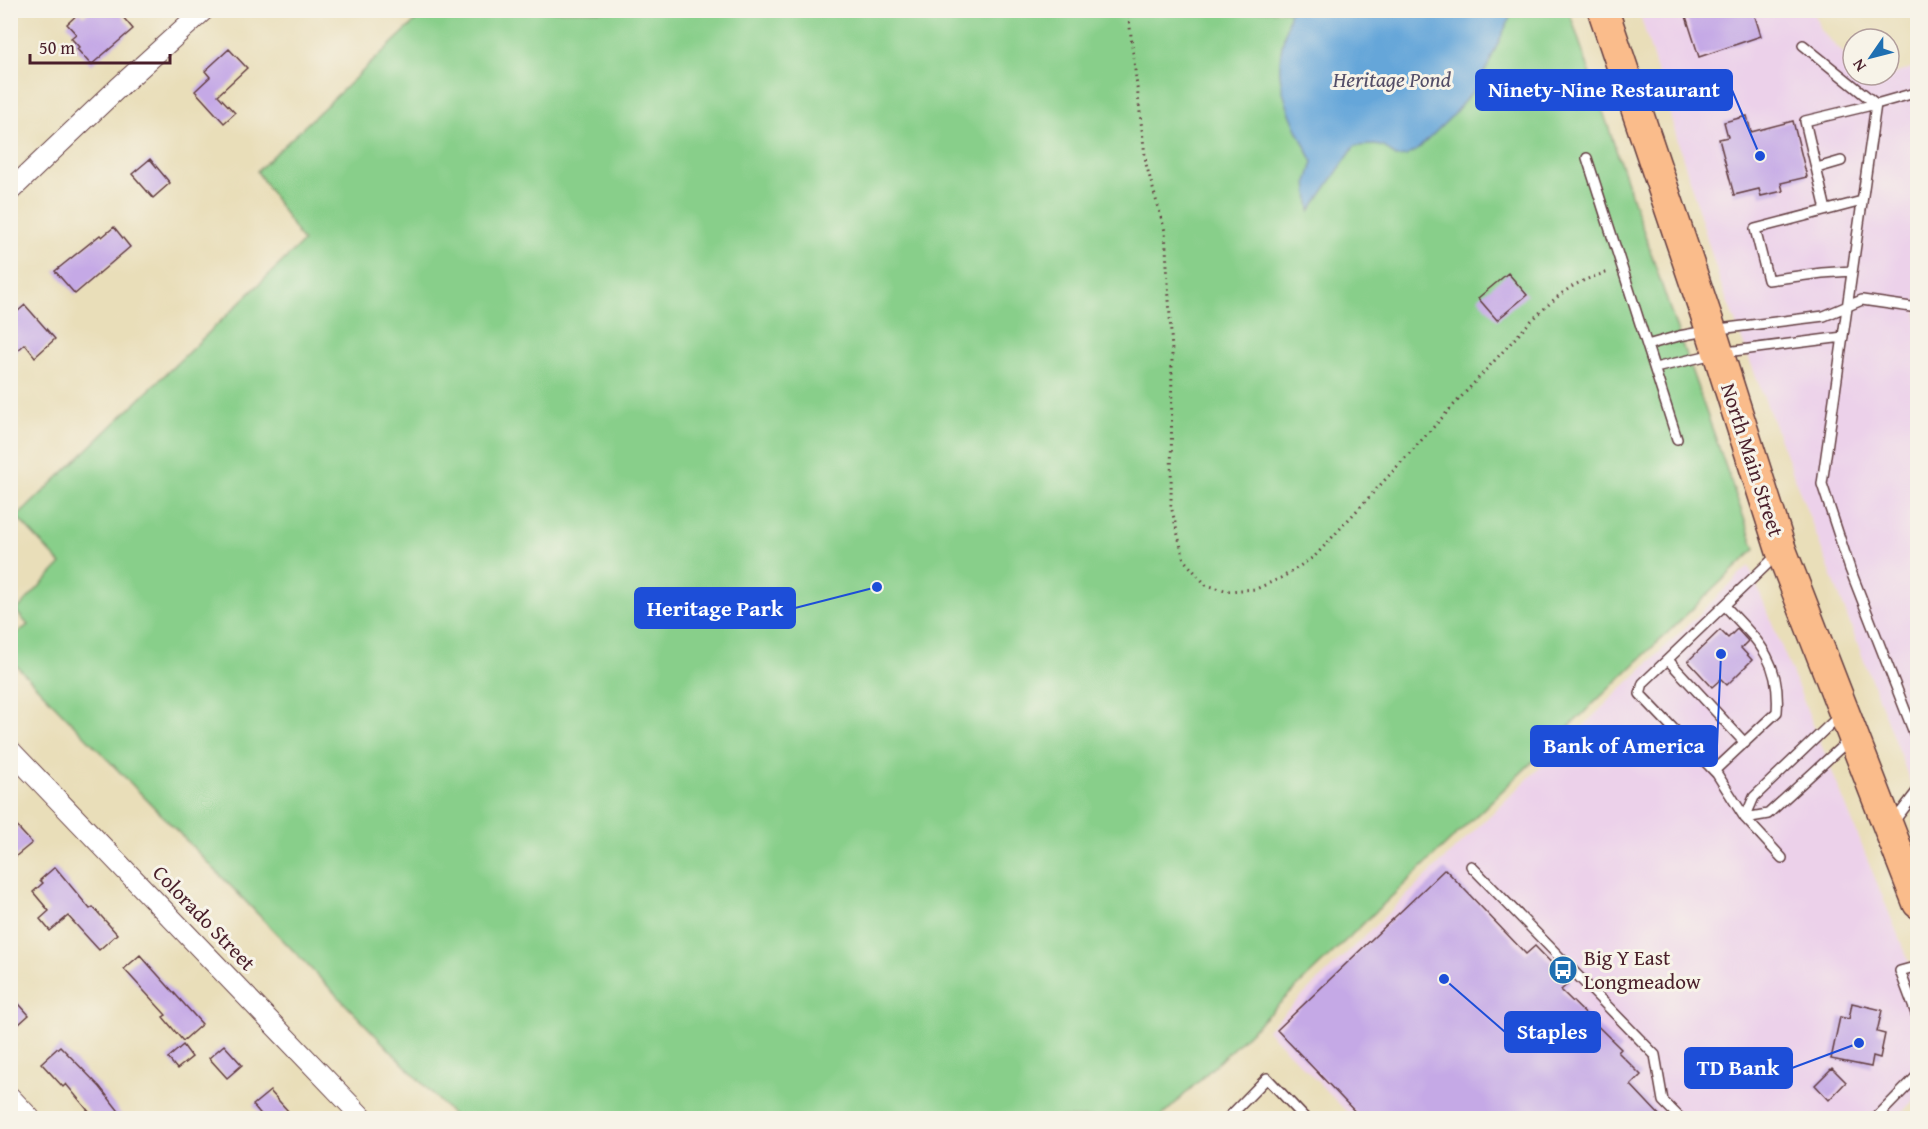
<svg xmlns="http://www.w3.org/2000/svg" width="1928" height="1129" font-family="'Gentium Book Plus',serif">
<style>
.built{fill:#ecd1ea}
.green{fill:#88cf8a;stroke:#69775a;stroke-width:1.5}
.water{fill:#65a6d9;stroke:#586282;stroke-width:1.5}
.building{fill:#c5a9e6}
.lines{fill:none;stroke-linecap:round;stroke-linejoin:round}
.service-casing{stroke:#623c40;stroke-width:12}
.minor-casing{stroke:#623c40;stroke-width:22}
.primary-casing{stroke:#623c40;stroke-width:33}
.path{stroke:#623c40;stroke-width:3;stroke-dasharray:1.5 4.5;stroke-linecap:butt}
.service{stroke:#fff;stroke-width:9}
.minor{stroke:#fff;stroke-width:20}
.primary{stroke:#fabc8b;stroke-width:30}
.labels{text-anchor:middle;stroke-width:6;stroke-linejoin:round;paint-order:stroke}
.street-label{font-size:21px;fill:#4a1f2b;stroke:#f7f3e8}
.poi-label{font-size:21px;fill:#4a1f2b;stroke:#f7f3e8;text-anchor:start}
.water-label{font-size:22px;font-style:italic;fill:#534e68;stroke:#f7f3e8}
.leader{fill:none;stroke:#1d4ed8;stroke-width:2}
.callout-dot{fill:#1d4ed8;stroke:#f7f3e8;stroke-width:2}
.callout{fill:#1d4ed8;stroke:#1d4ed8;stroke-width:2}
.callout-label{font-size:22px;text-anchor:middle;font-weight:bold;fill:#fff}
</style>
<rect width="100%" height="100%" fill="#f7f3e8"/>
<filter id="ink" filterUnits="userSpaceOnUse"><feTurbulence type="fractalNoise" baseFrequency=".0167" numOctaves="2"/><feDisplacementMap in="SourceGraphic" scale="12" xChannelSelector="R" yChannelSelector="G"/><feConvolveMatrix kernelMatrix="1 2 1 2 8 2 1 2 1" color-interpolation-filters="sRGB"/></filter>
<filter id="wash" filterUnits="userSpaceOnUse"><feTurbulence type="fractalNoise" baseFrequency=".008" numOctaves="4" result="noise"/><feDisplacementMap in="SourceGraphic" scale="24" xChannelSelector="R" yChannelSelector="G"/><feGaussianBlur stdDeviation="1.35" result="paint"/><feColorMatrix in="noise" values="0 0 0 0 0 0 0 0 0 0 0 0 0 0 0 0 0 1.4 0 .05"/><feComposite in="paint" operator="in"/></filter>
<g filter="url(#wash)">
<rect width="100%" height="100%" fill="#e9deb9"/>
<path class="built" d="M1639 11H1814L1820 30 1853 63V75H1865L1872 82 1917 66V800L1720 282Z
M1749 566 1917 982V1097L1896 1118H1353L1267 1030Z"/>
<path class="green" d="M426 11H1569L1677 330 1755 549 1160 1118H456L11 660 10 638 28 625 16 611 61 564 17 517 303 242 257 171Z"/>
<path class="water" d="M1290 11V10L1513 11 1488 65 1473 91 1450 118 1416 151 1406 156 1396 157 1384 147 1375 145 1355 146 1310 211 1307 182 1313 162C1299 134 1284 107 1280 75 1278 54 1286 31 1290 11Z"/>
<g id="blocks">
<path class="building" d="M91 10H117L133 29 91 65 77 49 79 47 71 38 76 34 67 24 80 12 84 16Z
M1684 10H1753L1761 36 1699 57Z
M229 49 247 68 218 95 235 113 224 123 195 91 210 77 205 71Z
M1747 116 1751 132 1793 121 1807 177 1781 183 1783 191 1761 196 1759 189 1734 195 1719 139 1728 137 1724 122Z
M150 159 170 183 153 198 132 174Z
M114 227 130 247 75 294 55 271 100 235 102 237Z
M1508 273 1527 295 1497 320 1478 298Z
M25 305 55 339 35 357 25 344 10 357V318Z
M1737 629 1748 641 1741 648 1752 660 1727 685 1721 679 1712 687 1688 661 1720 630 1728 638Z
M10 819 32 843 10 861Z
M55 867 90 909 93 907 117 934 99 950 68 916 50 931 40 919 49 911 33 892 43 883 40 880Z
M1445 869 1526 954 1535 946 1570 982 1561 990 1621 1049 1618 1052 1641 1075 1631 1085 1663 1119H1362L1277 1030Z
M140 955 202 1024 183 1041 163 1017 166 1015 124 969Z
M10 994 29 1015 10 1032Z
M1852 1003 1882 1010 1877 1032 1885 1034 1880 1058 1873 1056 1871 1067 1831 1059 1840 1017 1849 1019Z
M183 1045 192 1057 177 1069 168 1058Z
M224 1045 242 1065 227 1078 209 1058Z
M60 1046 100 1087 125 1119H95L66 1084 63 1087 41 1063Z
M1832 1068 1846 1082 1829 1100 1815 1085Z
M270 1091 288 1111 279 1119H265L253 1105Z"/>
</g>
</g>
<g filter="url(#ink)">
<use href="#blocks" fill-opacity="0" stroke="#623c40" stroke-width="1.5"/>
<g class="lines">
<g class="service-casing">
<path id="service" d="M1803 45 1876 104
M1918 92 1876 104 1822 484 1850 569 1918 743
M1587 158 1677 439
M1817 168 1841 161
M1826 210 1805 121 1876 104
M1852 271 1822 273 1768 280 1755 229 1862 201
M1647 345 1679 336 1711 330 1824 316 1862 300 1918 308
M1655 368 1718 353 1843 337
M1777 555 1643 683 1640 694 1717 774 1745 818 1782 858
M1668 660 1745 743
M1714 771 1777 712C1781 660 1757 640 1725 606
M1745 818 1754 797 1840 715
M1745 818 1768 814 1849 740
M1892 824 1918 790
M1471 866 1655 1055 1663 1101 1680 1118
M1918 966 1900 971 1918 1019
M1231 1118 1229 1117 1267 1078 1305 1118
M1876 1118 1918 1075"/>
</g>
<g class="minor-casing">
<path id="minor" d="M10 191 118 88 204 10
M10 750 363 1118
M10 1097 30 1118"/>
</g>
<g class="primary-casing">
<path id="primary" d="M1603 10 1711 330 1781 550 1918 903"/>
</g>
<path class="path" d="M1128 10 1146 164 1165 231 1172 351 1171 506 1184 560 1206 585 1228 591 1256 589 1283 577 1315 556 1530 322C1560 294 1569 283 1609 272"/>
<use href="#service" class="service"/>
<use href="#minor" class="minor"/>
<use href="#primary" class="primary"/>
</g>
</g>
<defs>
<g id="bus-disc" transform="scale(1.5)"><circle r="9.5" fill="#1f6fb2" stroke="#f7f3e8"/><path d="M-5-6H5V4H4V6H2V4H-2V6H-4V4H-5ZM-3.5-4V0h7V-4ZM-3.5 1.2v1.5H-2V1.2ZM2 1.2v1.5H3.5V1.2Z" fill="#fff"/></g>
</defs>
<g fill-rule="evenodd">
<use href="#bus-disc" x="1563" y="970"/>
</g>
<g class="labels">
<g class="street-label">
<text transform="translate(1752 460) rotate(72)" y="7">North Main Street</text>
<text transform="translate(204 918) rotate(46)" y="7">Colorado Street</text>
</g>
<g class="poi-label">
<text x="1584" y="965">Big Y East<tspan x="1584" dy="24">Longmeadow</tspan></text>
</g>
<g class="water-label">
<text x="1392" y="87">Heritage Pond</text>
</g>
</g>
<path class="leader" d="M1760 156L1732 90M877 587L795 608M1721 654L1717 746M1444 979L1505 1032M1859 1043L1792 1068"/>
<g class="callout-dot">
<circle cx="1760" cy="156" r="6"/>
<circle cx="877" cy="587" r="6"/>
<circle cx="1721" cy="654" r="6"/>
<circle cx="1444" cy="979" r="6"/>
<circle cx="1859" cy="1043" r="6"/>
</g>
<g class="callout">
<rect x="1476" y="70" width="256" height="40" rx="6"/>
<rect x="635" y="588" width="160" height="40" rx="6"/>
<rect x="1531" y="726" width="186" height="40" rx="6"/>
<rect x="1505" y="1012" width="95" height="40" rx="6"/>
<rect x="1685" y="1048" width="107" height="40" rx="6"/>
</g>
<g class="callout-label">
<text x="1604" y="97">Ninety-Nine Restaurant</text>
<text x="715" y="616">Heritage Park</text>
<text x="1624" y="753">Bank of America</text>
<text x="1552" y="1039">Staples</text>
<text x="1738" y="1075">TD Bank</text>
</g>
<rect width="1928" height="1129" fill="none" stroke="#f7f3e8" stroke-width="36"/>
<g transform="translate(1871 57) rotate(235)"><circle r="28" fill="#f7f3e8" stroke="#b29e9c" stroke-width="1.5"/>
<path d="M0-4.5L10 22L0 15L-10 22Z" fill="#1f6fb2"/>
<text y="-9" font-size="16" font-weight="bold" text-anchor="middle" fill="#4a1f2b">N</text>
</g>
<path d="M30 54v9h140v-9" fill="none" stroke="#4a1f2b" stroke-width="3"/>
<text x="39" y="54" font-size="18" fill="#4a1f2b" stroke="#f7f3e8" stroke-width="4.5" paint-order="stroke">50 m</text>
</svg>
